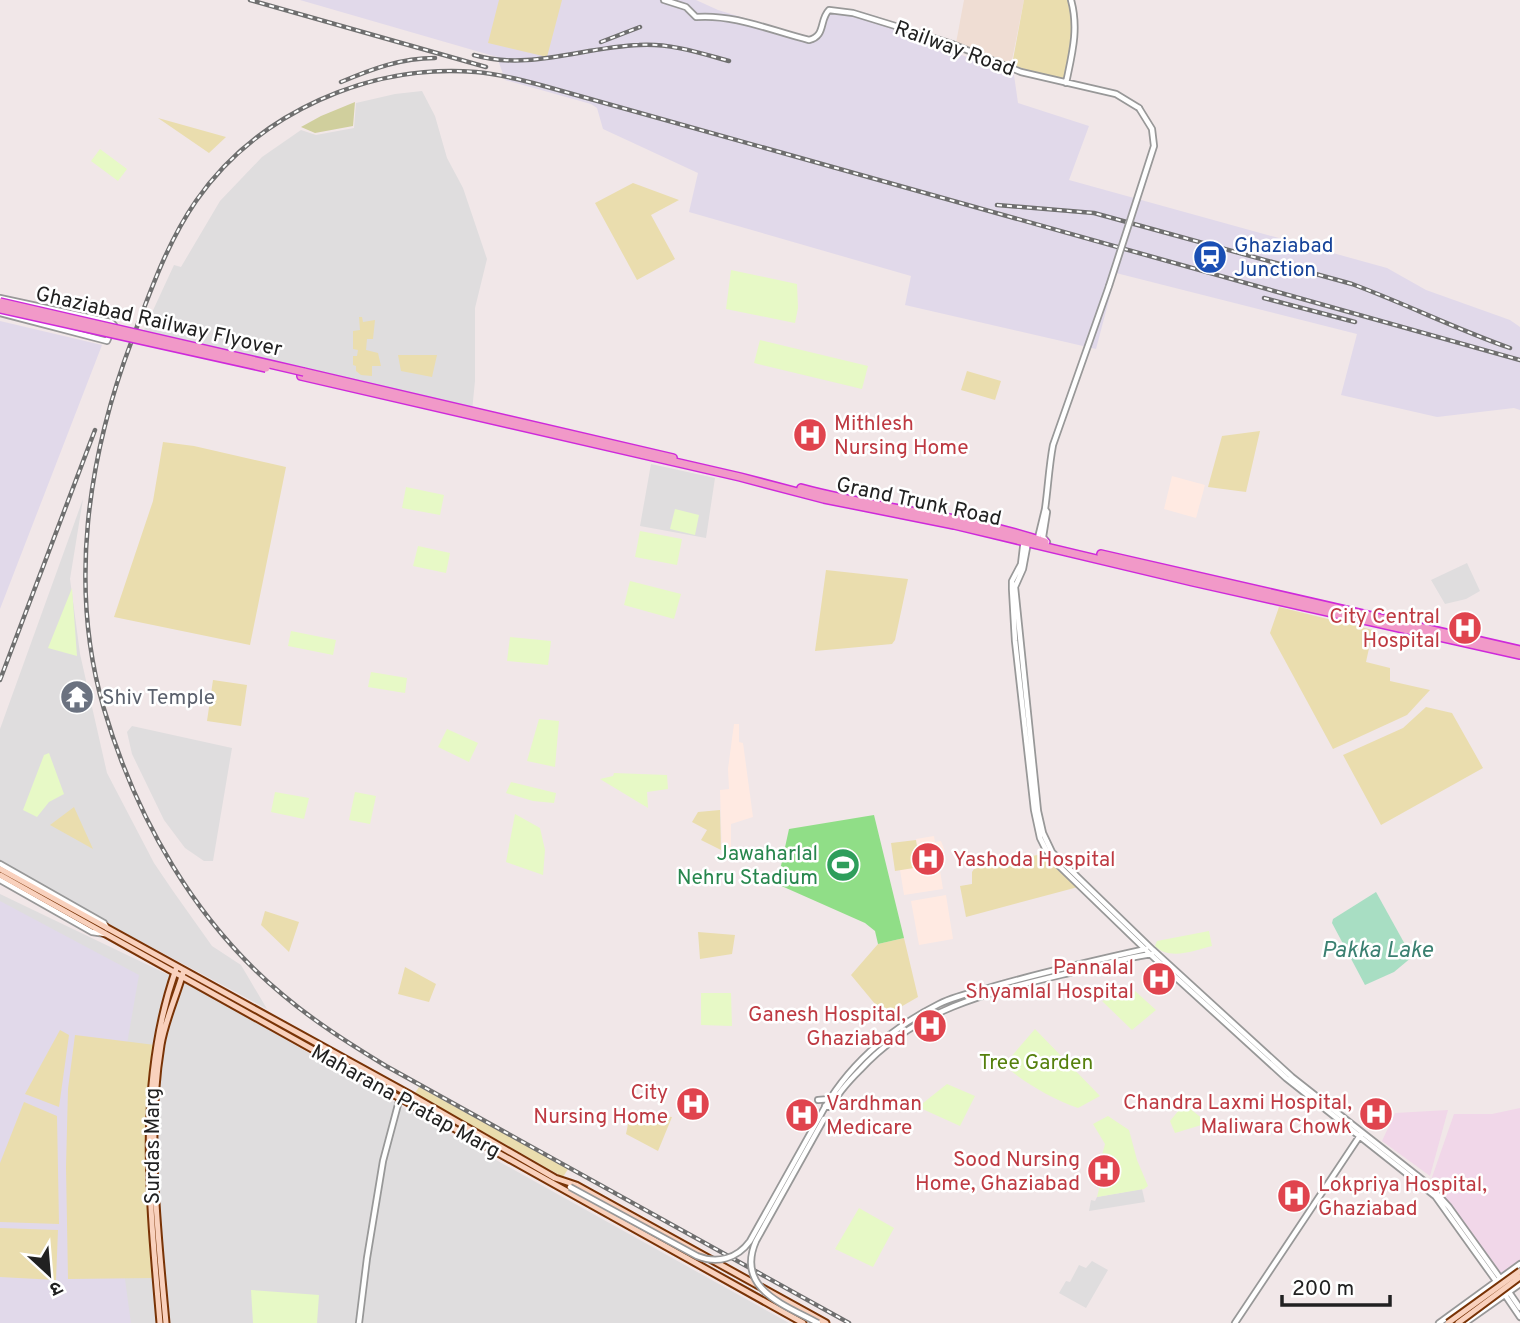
<svg xmlns="http://www.w3.org/2000/svg" width="1520" height="1323" font-family="Overpass,'Noto Sans Devanagari',sans-serif">
<style>
.residential{fill:#dfddde}
.commercial{fill:#f1d7e9}
.industrial{fill:#e1d9ea}
.education{fill:#ffeae2}
.farmland{fill:#efddd3}
.grass{fill:#eaddae}
.forest{fill:#d0cf9d}
.park{fill:#e7f9c6}
.pitch{fill:#90de87}
.water{fill:#a8dec3}
.lines{fill:none;stroke-linecap:round;stroke-linejoin:round}
.tertiary-casing{stroke:#989898;stroke-width:8}
.secondary-casing{stroke:#793306;stroke-width:9}
.trunk-casing{stroke:#ce29da;stroke-width:10}
.tertiary{stroke:#fff;stroke-width:4.5}
.secondary{stroke:#f9d1bd;stroke-width:5}
.trunk{stroke:#f199c8;stroke-width:7}
.rail-casing{stroke:#6f6f6f;stroke-width:4.5}
.rail{stroke:#fff;stroke-width:2;stroke-dasharray:5;stroke-linecap:butt}
.tertiary-bridge-casing{stroke:#989898;stroke-width:8;stroke-linecap:butt}
.secondary-bridge-casing{stroke:#793306;stroke-width:9;stroke-linecap:butt}
.trunk-bridge-casing{stroke:#ce29da;stroke-width:10;stroke-linecap:butt}
.tertiary-bridge{stroke:#fff;stroke-width:4.5}
.secondary-bridge{stroke:#f9d1bd;stroke-width:5}
.trunk-bridge{stroke:#f199c8;stroke-width:7}
.labels{text-anchor:middle;stroke-width:5;stroke-linejoin:round;paint-order:stroke}
.street-label{font-size:21px;fill:#212121;stroke:#fff}
.transit-label{font-size:21px;fill:#164399;stroke:#fff;text-anchor:start}
.health-label{font-size:21px;fill:#be3a42;stroke:#fff;text-anchor:end}
.worship-label{font-size:21px;fill:#5b616d;stroke:#fff;text-anchor:start}
.leisure-label{font-size:21px;fill:#27864d;stroke:#fff;text-anchor:end}
.park-label{font-size:21px;fill:#56800d;stroke:#fff}
.water-label{font-size:23px;font-style:italic;fill:#3b8071;stroke:#fff}
</style>
<rect width="100%" height="100%" fill="#f1e7e8"/>
<path class="residential" d="M422 91 435 116 447 158 463 188 487 259 475 308V381L472 411 143 332 174 265 181 267 220 201 262 157 301 130 316 135 354 128 356 103 395 94Z
M651 464 715 478 706 538 640 526Z
M83 499 70 579 80 654 107 773 154 863 173 891 212 946 241 965 267 1009 0 866V729Z
M1467 563 1480 591 1466 599 1445 604 1431 580Z
M132 726 232 748 213 861H204L185 848 164 820 132 754 127 732Z
M0 894 198 989 435 1126 789 1323H0Z
M1142 1189 1145 1202 1089 1211 1091 1200 1095 1201 1097 1197Z
M1092 1261 1108 1270 1086 1308 1059 1293 1066 1281 1070 1282 1079 1265 1086 1268Z"/>
<path class="commercial" d="M1520 1108V1262L1501 1275 1456 1212 1430 1183 1454 1114H1492Z
M1448 1110 1430 1176 1382 1141 1395 1113Z"/>
<path class="industrial" d="M300 0H696L718 10 808 38 819 32 826 7 870 20 1014 75 1018 103 1089 126 1069 180 1387 268 1426 290 1510 320 1520 327V410L1514 408 1437 417 1341 395 1357 334 1116 273 1096 349 905 305 911 276 689 212 698 173 603 129 597 108 591 104 505 80 497 57Z
M0 321 102 345 0 609Z
M0 901 139 975 127 1044 124 1272 131 1323H0Z"/>
<path class="education" d="M1172 476 1205 485 1196 518 1164 509Z
M734 724H739V742L743 743 753 817 731 824V855L722 852 720 790 729 789 728 769Z
M934 836 935 842 941 841 945 851 937 852 943 889 904 895 900 870 920 866 916 839Z
M946 895 953 939 919 945 911 901Z"/>
<path class="farmland" d="M964 0H1024L1011 65 956 43Z"/>
<path class="grass" d="M499 0H562L547 57 488 43Z
M1024 0H1070C1076 25 1073 57 1064 81L1012 65Z
M158 118 226 137 209 153Z
M633 183 679 200 651 215 675 259 637 280 595 203Z
M359 317H362L363 322 375 320 373 339H367L366 350 378 353 381 366H372V376L361 375 356 371V366L353 365V356H357L358 350 353 349V331L360 330Z
M398 355H437L432 377 401 371Z
M967 371 1001 381 995 400 961 390Z
M1260 431 1246 492 1208 487 1222 436Z
M163 442 194 446 286 467 250 645 114 617 153 501Z
M826 570 908 579 895 640 892 644 815 651Z
M1279 607 1373 630 1366 662 1390 668V681L1430 690 1407 715 1333 749 1270 633Z
M213 680 247 685 241 726 207 721Z
M1426 707 1452 713 1483 768 1381 825 1343 755 1403 728Z
M74 807 93 849 50 825Z
M720 810 721 850 701 840 707 830 692 822 698 812Z
M916 840 920 867 895 871 891 843Z
M1046 853 1078 887 966 917 960 886 972 884V872L974 869Z
M265 911 299 922 289 952 261 925Z
M698 932 735 935 732 954 700 959Z
M904 938 918 997 885 1016 851 975 878 944Z
M405 967 436 984 429 1002 398 994Z
M60 1030 69 1035 59 1107 25 1094Z
M75 1035 155 1045 148 1147 153 1278 68 1279 66 1167 68 1089Z
M419 1087 568 1169 563 1177 415 1093Z
M24 1102 57 1116 59 1224 0 1222V1163Z
M630 1114 672 1117 658 1151 626 1134Z
M0 1228 58 1230 56 1280 0 1277Z"/>
<path class="forest" d="M355 102 353 126 315 133 301 127 321 116Z"/>
<path class="park" d="M100 149 127 169 118 181 91 161Z
M731 270 797 284 798 308 795 323 726 309Z
M760 340 868 366 862 389 754 363Z
M406 487 444 495 440 515 402 508Z
M675 509 699 515 695 535 670 529Z
M640 531 682 539 677 565 635 557Z
M418 546 450 553 446 573 413 566Z
M630 581 681 594 674 619 624 605Z
M72 588 77 656 48 648Z
M291 631 336 640 333 655 288 646Z
M510 637 551 641 548 665 507 661Z
M371 672 407 678 405 693 368 687Z
M539 719 559 721 555 767 527 761Z
M447 729 478 743 469 762 438 747Z
M49 753 64 794 49 802 37 817 23 810 44 755Z
M614 773 667 775 668 789 647 792 648 808 600 779 613 776Z
M511 782 556 793 554 803 533 801 506 793Z
M275 792 309 798 304 819 271 812Z
M355 792 376 796 370 824 349 820Z
M515 814 540 828 545 850 543 875 506 862Z
M1209 931 1212 946C1196 950 1169 961 1155 946L1157 941Z
M1135 991 1156 1010 1132 1030 1102 1001Z
M701 993H731L732 1026 701 1025Z
M1035 1029 1100 1096 1078 1108C1051 1098 1026 1084 1004 1065Z
M947 1084 975 1096 960 1126 918 1107Z
M1184 1104 1208 1123 1175 1133 1170 1121Z
M1108 1116 1129 1130 1137 1160 1148 1186 1144 1189 1097 1197 1103 1173 1102 1155 1105 1144 1093 1124Z
M859 1208 894 1228 873 1267 835 1249Z
M251 1290 319 1295 317 1323H253Z"/>
<path class="pitch" d="M874 815 904 938 878 944 875 931 865 923 777 884 789 829Z"/>
<path class="water" d="M1376 892 1412 957 1394 972 1365 985 1332 923 1333 919Z"/>
<g class="lines">
<g class="tertiary-casing">
<path id="tertiary" d="M664 0 686 7 696 17C735 14 772 31 809 40 826 36 819 20 829 10L853 13 915 32 952 44 1021 72 1116 94 1139 108
M1066 83C1072 54 1079 29 1071 0
M0 298 111 322 114 325 107 341 0 313
M1024 539 1021 564 1012 581V589L1015 641 1034 810 1040 838 1046 850 1058 865 1150 954 1286 1078 1435 1196 1496 1281
M1028 542 1023 569 1015 587 1038 811 1043 833 1052 852 1153 950 1292 1077 1429 1185 1449 1207 1500 1278
M1037 542 1045 509
M1047 542 1043 537 1047 512 1045 509C1048 488 1049 466 1053 445L1109 286
M0 864 104 923 107 928
M0 880 92 932 105 934
M818 1100 830 1099
M825 1106 831 1107C837 1094 850 1080 860 1070 917 1008 990 992 1069 973 1096 966 1124 958 1152 954
M820 1116C845 1068 889 1029 939 1004 953 997 969 993 985 989 1038 973 1092 961 1146 949
M1509 1292 1520 1308
M1505 1295 1520 1317
M359 1323 367 1258 383 1161 400 1097
M1235 1323 1361 1134
M1439 1323 1520 1264
M1465 1323 1520 1284"/>
</g>
<g class="secondary-casing">
<path id="secondary" d="M0 869 409 1094 555 1178 576 1185 826 1323
M0 875 803 1323
M160 1323C150 1205 136 1083 176 969
M166 1323C158 1232 146 1136 161 1045 165 1021 176 997 183 973"/>
</g>
<g class="trunk-casing">
<path id="trunk" d="M304 372 673 458
M301 376 740 477 824 499 954 525 1193 582 1520 655
M801 488C881 510 966 515 1045 542
M1101 554 1520 650"/>
</g>
<use href="#tertiary" class="tertiary"/>
<use href="#secondary" class="secondary"/>
<use href="#trunk" class="trunk"/>
<g class="rail-casing">
<path id="rail" d="M250 0 486 67
M601 42 640 27
M474 55C529 71 583 47 639 45 670 43 700 53 729 61
M341 82C372 69 401 58 435 58
M997 205 1094 213 1352 284C1406 304 1456 329 1510 348
M1264 298 1355 322
M0 680 95 430
M849 1323 386 1066C350 1044 315 1022 283 995 195 922 136 818 104 709 68 587 88 456 132 340 150 292 167 243 196 201 257 113 370 63 476 72 499 74 522 80 544 86L1520 360"/>
</g>
<use href="#rail" class="rail"/>
<g class="tertiary-bridge-casing">
<path id="tertiary-bridge" d="M1109 286 1154 146 1152 129 1139 108
M570 1187 697 1256C717 1264 737 1259 750 1241L820 1116
M818 1323C785 1305 735 1289 756 1241L824 1119"/>
</g>
<g class="secondary-bridge-casing">
<path id="secondary-bridge" d="M1448 1323 1520 1271
M1458 1323 1520 1277"/>
</g>
<g class="trunk-bridge-casing">
<path id="trunk-bridge" d="M0 302 304 372
M0 309 266 368"/>
</g>
<use href="#tertiary-bridge" class="tertiary-bridge"/>
<use href="#secondary-bridge" class="secondary-bridge"/>
<use href="#trunk-bridge" class="trunk-bridge"/>
</g>
<defs>
<g id="station-disc" transform="scale(1.75)"><circle r="9.5" fill="#1a4fb4" stroke="#fff"/><path d="M-3-6H3Q5-6 5-4V2Q5 4 3 4L4.5 6H3L1.5 4h-3L-3 6H-4.5L-3 4Q-5 4-5 2V-4Q-5-6-3-6ZM-3.5-4v3h7v-3ZM-3.5 1v1.5H-2V1ZM2 1v1.5H3.5V1Z" fill="#fff"/></g>
<g id="hospital-disc" transform="scale(1.75)"><circle r="9.5" fill="#e0444e" stroke="#fff"/><path d="M-5-5h3v3.5h4V-5h3V5h-3V1.5h-4V5h-3Z" fill="#fff"/></g>
<g id="temple-disc" transform="scale(1.75)"><circle r="9.5" fill="#6b7280" stroke="#fff"/><path d="M0-6L5-2H3V0L6.5 2.5H4V6H1.5V3h-3V6H-4V2.5H-6.5L-3 0V-2H-5Z" fill="#fff"/></g>
<g id="stadium-disc" transform="scale(1.75)"><circle r="9.5" fill="#2e9e5b" stroke="#fff"/><path d="M0-5a6.5 5 0 1 0 0 10a6.5 5 0 1 0 0-10ZM-3.5-1.8h7v3.6h-7Z" fill="#fff"/></g>
</defs>
<g fill-rule="evenodd">
<use href="#station-disc" x="1210" y="257"/>
<use href="#hospital-disc" x="810" y="435"/>
<use href="#hospital-disc" x="1465" y="628"/>
<use href="#temple-disc" x="77" y="697"/>
<use href="#hospital-disc" x="928" y="859"/>
<use href="#stadium-disc" x="843" y="865"/>
<use href="#hospital-disc" x="1159" y="979"/>
<use href="#hospital-disc" x="930" y="1026"/>
<use href="#hospital-disc" x="693" y="1104"/>
<use href="#hospital-disc" x="1376" y="1114"/>
<use href="#hospital-disc" x="802" y="1115"/>
<use href="#hospital-disc" x="1104" y="1171"/>
<use href="#hospital-disc" x="1294" y="1196"/>
</g>
<g class="labels">
<g class="street-label">
<text transform="translate(955 48) rotate(20)" y="7">Railway Road</text>
<text transform="translate(159 321) rotate(13)" y="7">Ghaziabad Railway Flyover</text>
<text transform="translate(919 501) rotate(12)" y="7">Grand Trunk Road</text>
<text transform="translate(406 1101) rotate(29)" y="7">Maharana Pratap Marg</text>
<text transform="translate(152 1146) rotate(-90)" y="7">Surdas Marg</text>
</g>
<g class="transit-label">
<text x="1234" y="252">Ghaziabad<tspan x="1234" dy="24">Junction</tspan></text>
</g>
<g class="health-label">
<text x="834" y="430" text-anchor="start">Mithlesh<tspan x="834" dy="24">Nursing Home</tspan></text>
<text x="1440" y="623">City Central<tspan x="1440" dy="24">Hospital</tspan></text>
<text x="953" y="866" text-anchor="start">Yashoda Hospital</text>
<text x="1134" y="974">Pannalal<tspan x="1134" dy="24">Shyamlal Hospital</tspan></text>
<text x="906" y="1021">Ganesh Hospital,<tspan x="906" dy="24">Ghaziabad</tspan></text>
<text x="668" y="1099">City<tspan x="668" dy="24">Nursing Home</tspan></text>
<text x="1352" y="1109">Chandra Laxmi Hospital,<tspan x="1352" dy="24">Maliwara Chowk</tspan></text>
<text x="826" y="1110" text-anchor="start">Vardhman<tspan x="826" dy="24">Medicare</tspan></text>
<text x="1080" y="1166">Sood Nursing<tspan x="1080" dy="24">Home, Ghaziabad</tspan></text>
<text x="1318" y="1191" text-anchor="start">Lokpriya Hospital,<tspan x="1318" dy="24">Ghaziabad</tspan></text>
</g>
<g class="worship-label">
<text x="102" y="704">Shiv Temple</text>
</g>
<g class="leisure-label">
<text x="818" y="860">Jawaharlal<tspan x="818" dy="24">Nehru Stadium</tspan></text>
</g>
<g class="park-label">
<text x="1036" y="1069">Tree Garden</text>
</g>
<g class="water-label">
<text x="1377" y="957">Pakka Lake</text>
</g>
</g>
<g transform="translate(49 1274) rotate(154)" stroke="#ffffff" stroke-width="5" paint-order="stroke">
<path d="M0-5L12 26L0 18L-12 26Z" fill="#212121"/>
<text y="-10" font-size="19" font-weight="bold" text-anchor="middle" fill="#212121">उ</text>
</g>
<path d="M1282 1295v10h108v-10" fill="none" stroke="#212121" stroke-width="3.5"/>
<text x="1292" y="1295" font-size="21" fill="#212121" stroke="#ffffff" stroke-width="5" paint-order="stroke">200 m</text>
</svg>
